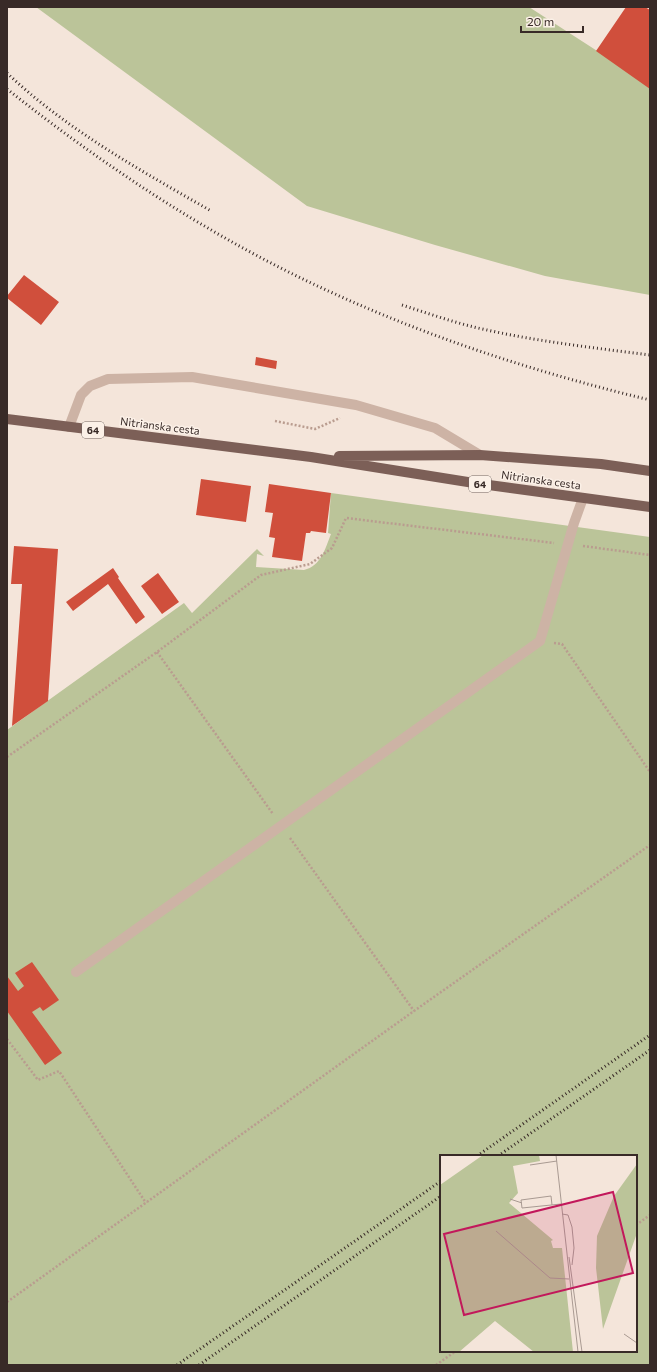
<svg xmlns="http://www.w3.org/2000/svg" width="657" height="1372" font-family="Commissioner,sans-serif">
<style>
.green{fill:#bbc499;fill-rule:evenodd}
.building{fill:#d04f3c}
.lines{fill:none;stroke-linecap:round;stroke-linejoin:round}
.path{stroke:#b99c8f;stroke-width:2.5;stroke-dasharray:2 2;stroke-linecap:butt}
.service{stroke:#cdb3a5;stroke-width:10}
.primary{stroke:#7c5f57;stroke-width:10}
.rail{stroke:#382a27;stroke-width:3;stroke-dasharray:1 3;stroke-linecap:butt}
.labels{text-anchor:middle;stroke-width:3;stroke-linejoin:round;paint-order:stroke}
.shield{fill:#fbf0e7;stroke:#726561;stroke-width:1}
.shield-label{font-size:10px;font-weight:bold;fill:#382a27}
.street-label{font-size:11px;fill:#382a27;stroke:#fbf0e7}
.inset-road{fill:none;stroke:#a99a92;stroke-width:1}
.view{fill:#c2185b;fill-opacity:0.15;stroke:#c2185b;stroke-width:2}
.inset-edge{fill:none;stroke:#382a27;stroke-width:2}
</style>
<rect width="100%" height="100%" fill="#f4e5da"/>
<path class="green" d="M36 7H529L650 85V295L545 276 435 245 307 206Z
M331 493 650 537V1365H7V730L184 603 192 613 257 549 264 556 257 554 256 567 304 570C321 566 325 549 331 534L328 533ZM441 1156H636V1351H441Z"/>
<path class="building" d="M626 7H645L650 10V89L596 51Z
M24 275 59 302 41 325 7 298V296Z
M256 357 277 361 276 369 255 365Z
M201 479 251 486 246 522 196 515Z
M269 484 331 493 326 533 311 531 310 533H306L302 561 272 557 275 538 269 537 273 513 265 512Z
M14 546 58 549 48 701 12 726 22 584H11Z
M113 568 119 577 118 578 145 617 136 624 108 584 73 611 66 602Z
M158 573 179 602 162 614 141 586Z
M32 962 59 1000 43 1011 40 1007 32 1012 62 1053 45 1065 7 1011V976L18 991 24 986 15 973Z"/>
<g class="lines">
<path class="path" d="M275 421 315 429 340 418
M583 546 650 555
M554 643 562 644 650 772
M157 652 273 814
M7 757 157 652 261 575 310 564 332 548 346 518 554 543
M290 838 414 1011
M7 1039 38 1080 59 1071 146 1203
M636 1225 650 1215
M7 1302 414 1011 650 845
M436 1365 456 1351"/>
<path class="service" d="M69 427 81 395 90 386 108 379 192 377 356 405 435 428 480 455
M76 972 540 641 574 523 583 498"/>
<path class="primary" d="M7 419 311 457 474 483 650 507
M339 456 480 455 601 464 650 471"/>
<path class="rail" d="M7 73C67 130 140 170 211 211
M7 89C108 169 217 241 335 294 436 340 542 374 650 400
M402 305C430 314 458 324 487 330 541 342 596 348 650 355
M477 1156 650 1035
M498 1156 650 1050
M177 1365 441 1181
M199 1365 441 1196"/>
</g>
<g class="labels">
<g class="shield">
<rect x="82" y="422" width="22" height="16" rx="3"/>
<rect x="469" y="476" width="22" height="16" rx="3"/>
</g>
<g class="shield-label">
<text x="93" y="434">64</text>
<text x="480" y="488">64</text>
</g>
<g class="street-label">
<text transform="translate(160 426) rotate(7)" y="4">Nitrianska cesta</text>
<text transform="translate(541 480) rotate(8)" y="4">Nitrianska cesta</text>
</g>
</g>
<g transform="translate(440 1155)">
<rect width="197" height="197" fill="#f4e5da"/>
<path d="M43 0H99L100 6 73 11 78 38 69 48 113 85 111 86 113 93H122L133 197H94L55 166 19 197H0V30ZM197 9V78L163 174 156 113 157 81 174 41Z" fill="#bbc499"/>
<path class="inset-road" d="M116 0 138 197M90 10 117 6M70 44 82 48M112 50 111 41 81 45 82 53 121 49M122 59 128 60 132 72 134 93 132 110M56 76 110 123 129 124M129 102 142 197M184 179 197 188"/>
<path class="view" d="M173 37 193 118 24 160 4 79Z"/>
<rect width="197" height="197" class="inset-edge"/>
</g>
<rect width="657" height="1372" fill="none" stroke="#382a27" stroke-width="16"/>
<path d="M521 26v6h62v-6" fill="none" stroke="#382a27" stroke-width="2"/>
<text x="527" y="26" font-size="12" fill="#382a27" stroke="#fbf0e7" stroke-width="3" paint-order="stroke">20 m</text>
</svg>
